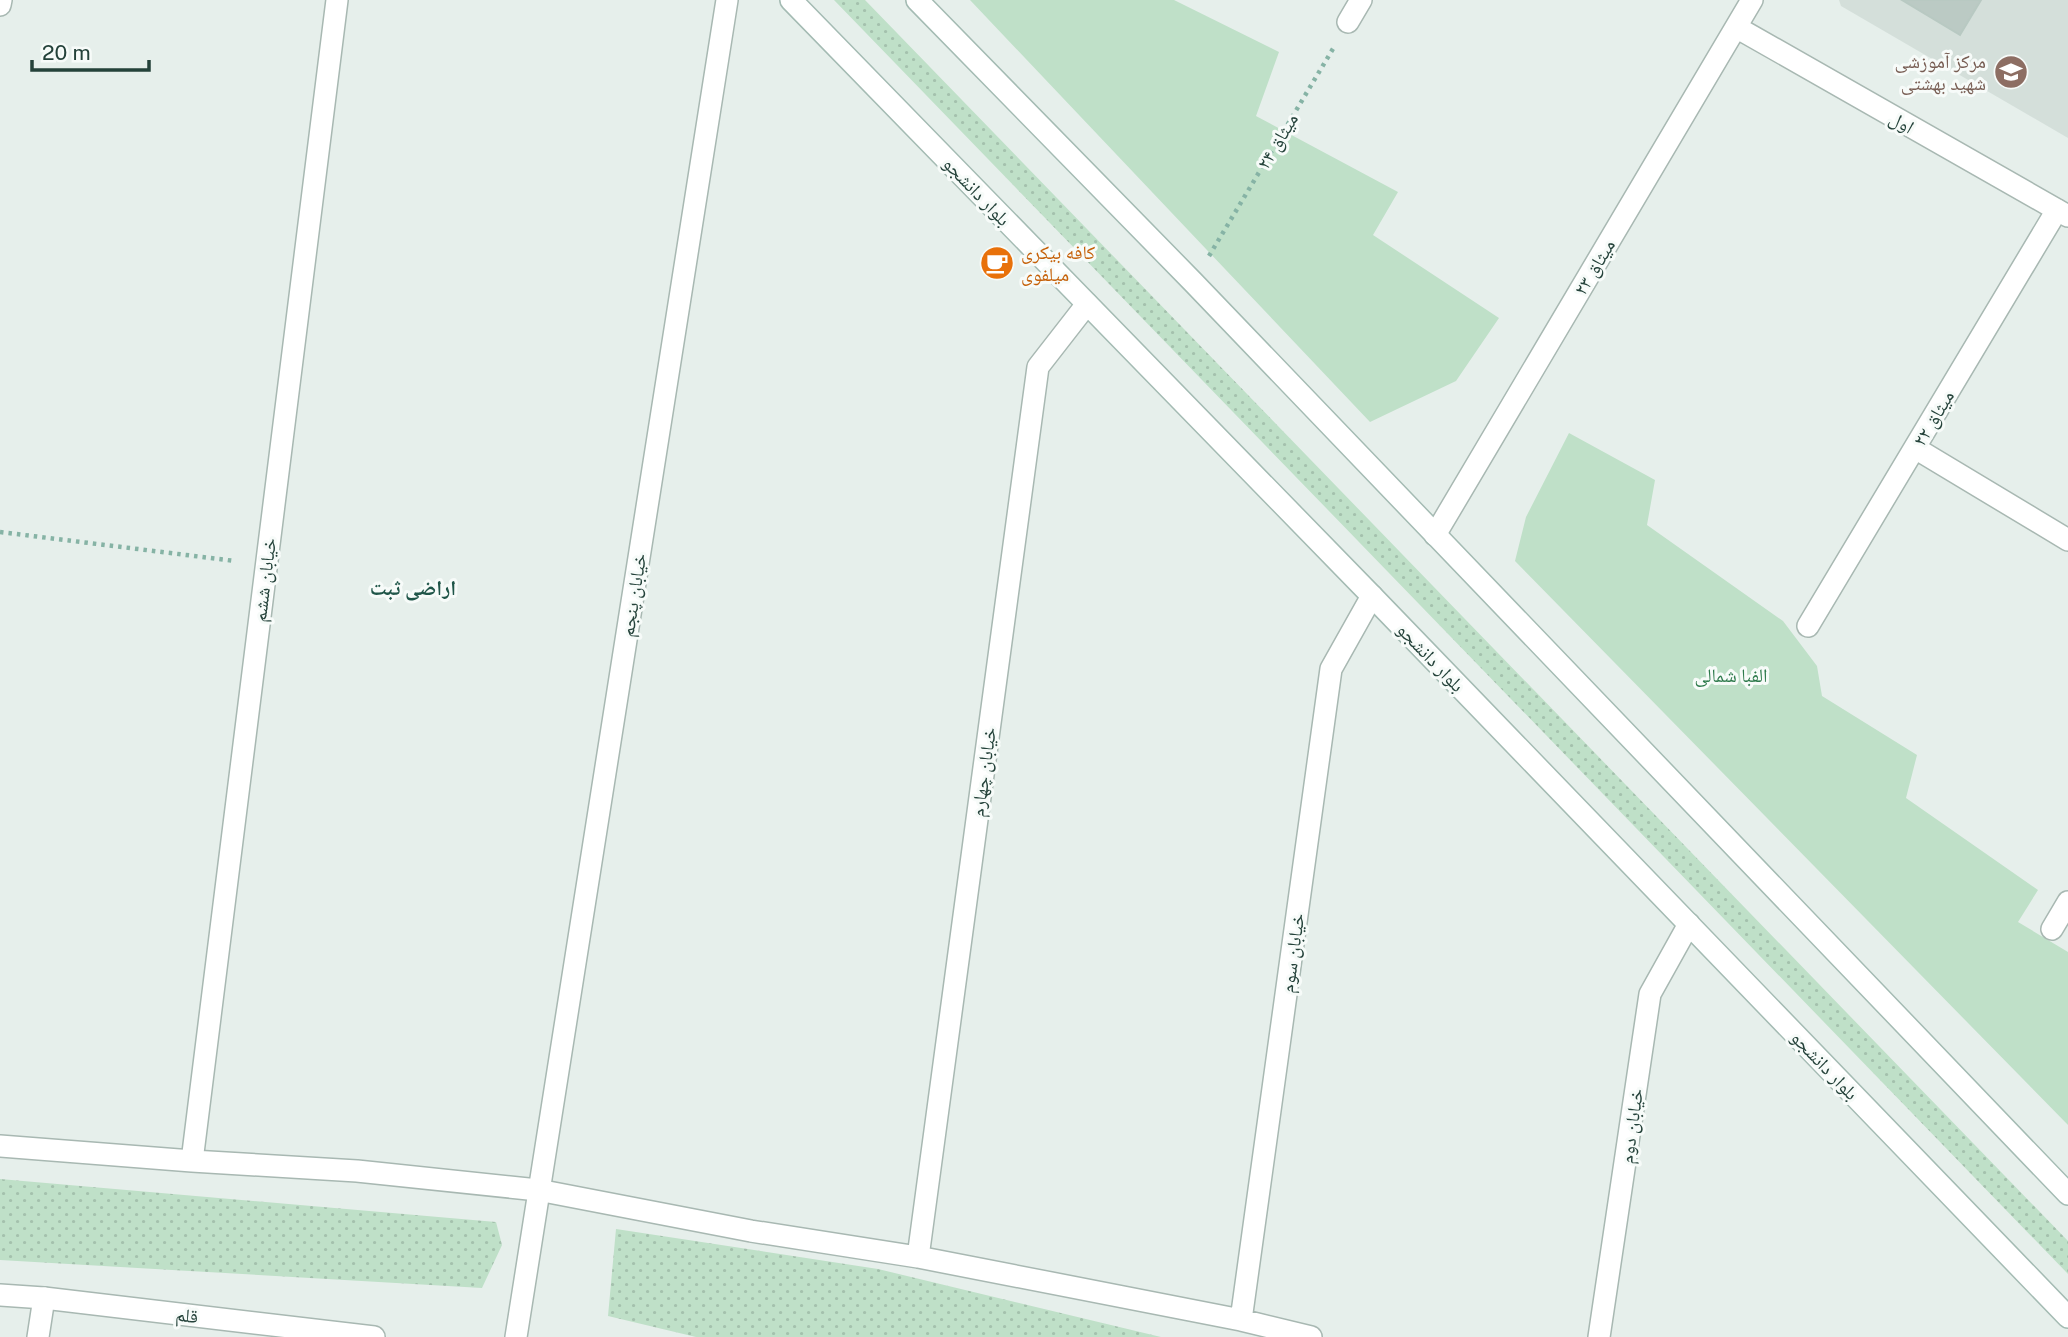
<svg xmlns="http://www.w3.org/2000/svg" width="2068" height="1337" font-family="'Public Sans','Noto Naskh Arabic',sans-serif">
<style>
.built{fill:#d4dfda}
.grass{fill:url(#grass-dots)}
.park{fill:#bfe0c8}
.building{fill:#bbcac4;stroke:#b8c9c2;stroke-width:2}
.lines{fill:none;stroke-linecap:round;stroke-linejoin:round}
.minor-casing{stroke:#a8b8b2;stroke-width:24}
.tertiary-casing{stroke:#a8b8b2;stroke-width:24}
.secondary-casing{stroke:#a4bbb3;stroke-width:24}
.path{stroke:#86b3a5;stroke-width:4.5;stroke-dasharray:3.5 5;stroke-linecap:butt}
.minor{stroke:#fff;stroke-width:21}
.tertiary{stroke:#fff;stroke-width:21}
.secondary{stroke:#fff;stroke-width:21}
.labels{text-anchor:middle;stroke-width:6;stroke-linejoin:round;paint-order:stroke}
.education-label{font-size:19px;fill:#785e54;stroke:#f7fbf9;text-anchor:end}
.street-label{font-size:19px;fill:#24423a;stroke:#f7fbf9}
.food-label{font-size:19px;fill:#c56008;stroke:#f7fbf9;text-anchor:start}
.park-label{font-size:19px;fill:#2d7a4b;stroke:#f7fbf9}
.neighbourhood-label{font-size:21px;font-weight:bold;fill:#1f5548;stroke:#f7fbf9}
</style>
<defs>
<pattern id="grass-dots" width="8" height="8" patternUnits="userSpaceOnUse" patternTransform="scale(1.75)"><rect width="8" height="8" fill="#bfe0c8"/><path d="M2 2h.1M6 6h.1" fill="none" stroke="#a4c1ad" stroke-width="1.8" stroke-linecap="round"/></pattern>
</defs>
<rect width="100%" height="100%" fill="#e6efeb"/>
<path class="built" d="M1839 0H2068V138L1841 6Z"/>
<path class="grass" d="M834 0H865L2068 1241V1274Z
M0 1179 496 1222 502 1245 482 1288 0 1260Z
M616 1229 878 1269 1161 1337H696L608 1316Z"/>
<path class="park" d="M970 0H1174L1279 52 1256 116 1398 192 1373 235 1499 318 1456 381 1370 422Z
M1569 433 1655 480 1647 525 1783 621 1817 666 1822 696 1917 755 1906 798 2038 890 2018 922 2068 952V1125L1515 561 1526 517Z"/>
<path class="building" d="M1902 0H1981L1960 35Z"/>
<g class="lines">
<g class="minor-casing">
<path id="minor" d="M0 5 1 0
M1348 22 1361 0
M1915 448 2068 540
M1808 626 2057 210
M2052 929 2068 902
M0 1146 192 1161 357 1171 538 1190 751 1231 918 1257 1241 1320 1311 1337
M192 1161 337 0
M918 1257 1038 367 1087 304
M1241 1320 1331 669 1372 596
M38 1337 44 1298
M1599 1337 1650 994 1689 924"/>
</g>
<g class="tertiary-casing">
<path id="tertiary" d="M1736 27 2068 216
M1435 535 1752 0
M0 1295 44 1298 374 1337
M516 1337 727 0"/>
</g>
<g class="secondary-casing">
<path id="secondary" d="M791 0 1372 596 2068 1317
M917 0 1193 282 2068 1194"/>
</g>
<path class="path" d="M1209 256 1334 47
M0 532 235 561"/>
<use href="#minor" class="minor"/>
<use href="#tertiary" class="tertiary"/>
<use href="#secondary" class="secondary"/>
</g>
<defs>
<g id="school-disc" transform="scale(1.75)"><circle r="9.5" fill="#8d6e63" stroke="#f7fbf9"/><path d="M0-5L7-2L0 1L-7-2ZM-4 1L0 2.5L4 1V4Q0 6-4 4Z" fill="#fff"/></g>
<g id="cafe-disc" transform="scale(1.75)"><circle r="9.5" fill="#e8710a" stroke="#f7fbf9"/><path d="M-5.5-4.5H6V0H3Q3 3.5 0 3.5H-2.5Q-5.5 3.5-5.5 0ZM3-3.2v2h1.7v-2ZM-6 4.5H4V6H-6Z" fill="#fff"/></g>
</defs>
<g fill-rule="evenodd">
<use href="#school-disc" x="2011" y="72"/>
<use href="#cafe-disc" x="997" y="263"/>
</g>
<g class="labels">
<g class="education-label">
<text x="1986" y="68">مرکز آموزشی<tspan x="1986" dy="22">شهید بهشتی</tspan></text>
</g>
<g class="street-label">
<text transform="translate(1902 122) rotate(30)" y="7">اول</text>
<text transform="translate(1277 141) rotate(-59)" y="7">میثاق ۲۴</text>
<text transform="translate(977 191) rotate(46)" y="7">بلوار دانشجو</text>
<text transform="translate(1594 267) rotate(-59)" y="7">میثاق ۲۳</text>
<text transform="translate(1933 418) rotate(-59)" y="7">میثاق ۲۲</text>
<text transform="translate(264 580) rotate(-83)" y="7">خیابان ششم</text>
<text transform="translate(633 595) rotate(-81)" y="7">خیابان پنجم</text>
<text transform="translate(1431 657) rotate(46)" y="7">بلوار دانشجو</text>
<text transform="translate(983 772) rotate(-82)" y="7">خیابان چهارم</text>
<text transform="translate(1292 953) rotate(-82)" y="7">خیابان سوم</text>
<text transform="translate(1825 1065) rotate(46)" y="7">بلوار دانشجو</text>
<text transform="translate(1631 1126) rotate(-82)" y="7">خیابان دوم</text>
<text transform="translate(187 1315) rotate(7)" y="7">قلم</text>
</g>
<g class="food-label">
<text x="1021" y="259">کافه بیکری<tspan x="1021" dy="22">میلفوی</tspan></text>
</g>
<g class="park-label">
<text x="1731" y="682">الفبا شمالی</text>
</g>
<g class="neighbourhood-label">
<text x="413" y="595">اراضی ثبت</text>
</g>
</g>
<path d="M32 60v10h117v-10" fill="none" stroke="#24423a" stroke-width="3.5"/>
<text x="42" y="60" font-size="21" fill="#24423a" stroke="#f7fbf9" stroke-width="5" paint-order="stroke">20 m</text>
</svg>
